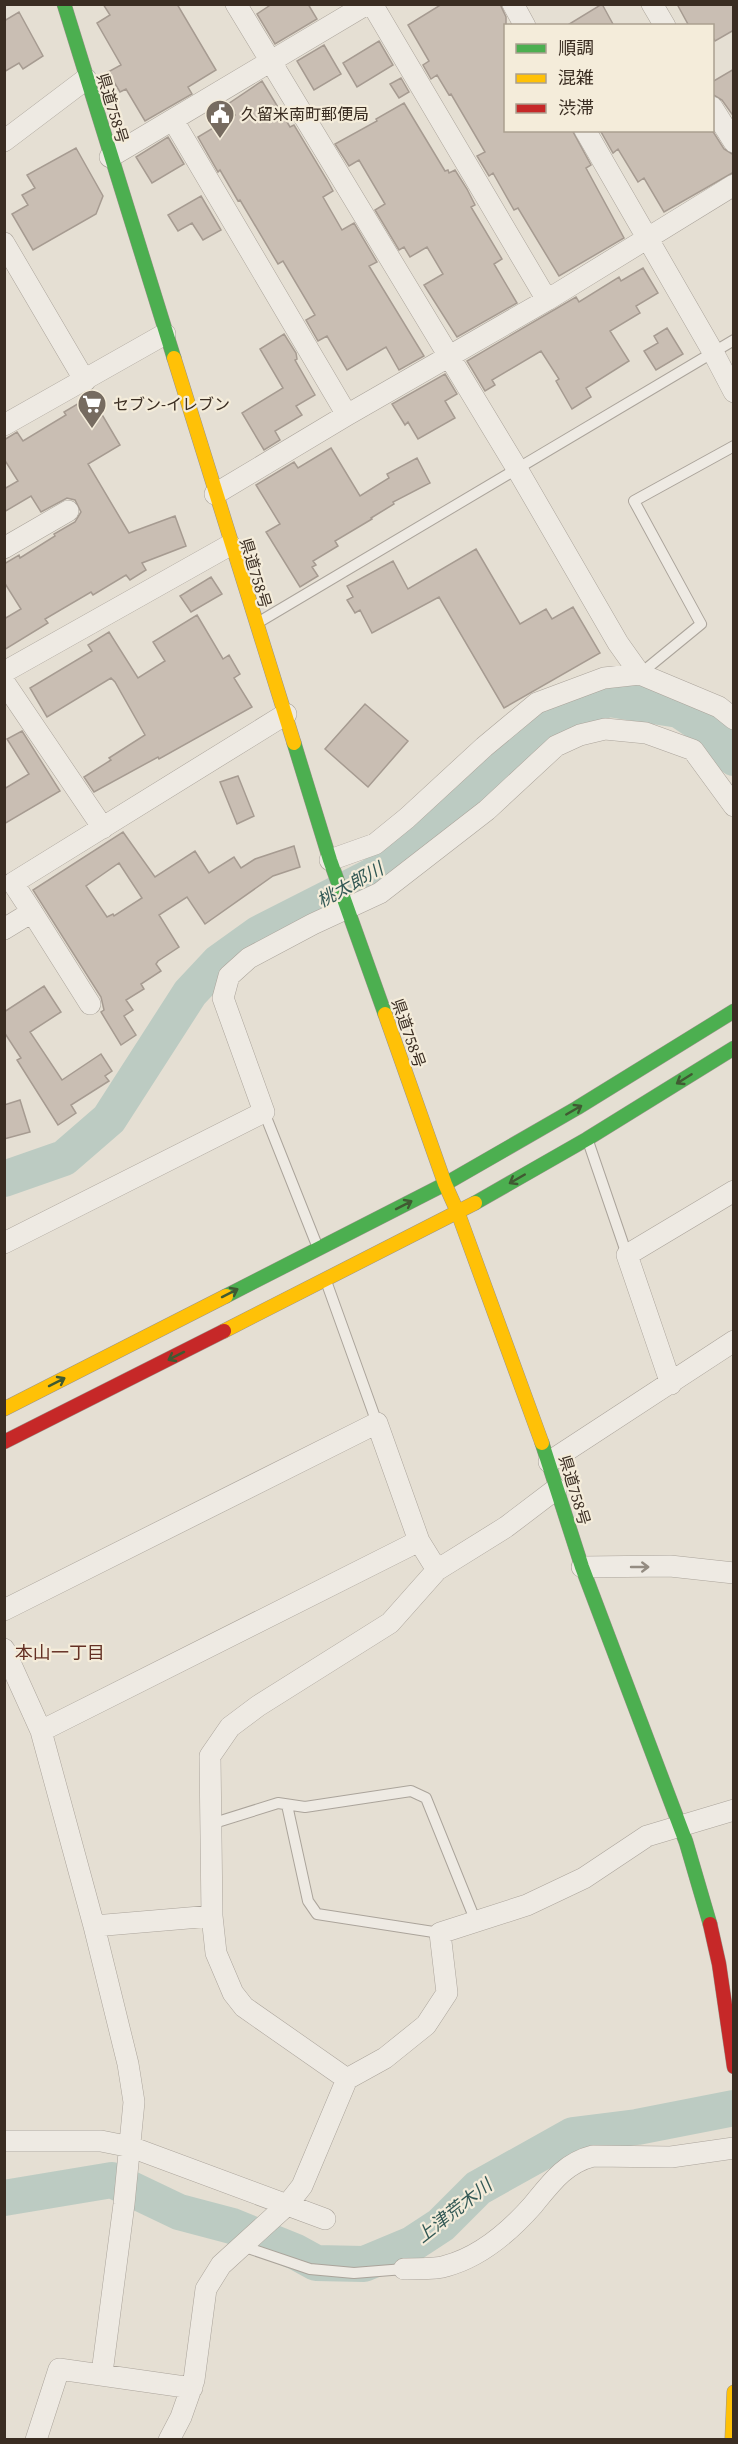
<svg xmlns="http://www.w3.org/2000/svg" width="738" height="2444" font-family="'Source Serif 4','Noto Sans JP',serif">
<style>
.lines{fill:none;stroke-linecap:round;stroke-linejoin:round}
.river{stroke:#bccbc2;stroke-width:36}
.building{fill:#c9beb3;stroke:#a69b91;stroke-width:1.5;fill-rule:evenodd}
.lane-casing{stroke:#aba49b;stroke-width:12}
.street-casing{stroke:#aba49b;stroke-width:22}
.fast-casing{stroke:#9b948b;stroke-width:15}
.slow-casing{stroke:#9b948b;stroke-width:15}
.jam-casing{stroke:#9b948b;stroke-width:15}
.lane{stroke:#eeeae3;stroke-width:10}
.street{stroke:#eeeae3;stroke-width:21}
.fast{stroke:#4caf50;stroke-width:14}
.slow{stroke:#ffc107;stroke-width:14}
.jam{stroke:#c62828;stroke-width:14}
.oneway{stroke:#405a32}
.oneway2{stroke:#948c82}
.labels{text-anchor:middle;stroke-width:4.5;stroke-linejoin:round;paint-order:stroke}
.street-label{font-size:16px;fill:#3a2d22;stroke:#f4ecda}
.poi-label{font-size:16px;fill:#3a2d22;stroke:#f4ecda;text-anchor:start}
.water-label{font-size:18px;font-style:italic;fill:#335955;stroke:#f4ecda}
.neighbourhood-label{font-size:18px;fill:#643024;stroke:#f4ecda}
</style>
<rect width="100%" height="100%" fill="#e5dfd3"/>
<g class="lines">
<path class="river" d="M4 1179 64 1158 109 1119 190 993 219 962 258 934 372 876 411 848 472 792 534 730 558 715 609 699 679 710 709 730 734 758
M4 2198 112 2180 179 2212 232 2226 296 2252 316 2263 364 2264 412 2244 441 2225 478 2188 573 2135 637 2127 734 2108"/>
</g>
<path class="building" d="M103 4H177L216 70 188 87 192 94 145 121 126 89 120 92 108 72 121 65 97 23 110 15Z
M272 4H308L317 19 275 44 257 14Z
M442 4H500L506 17V130H572L591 165 586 168 624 238 559 276 518 208 514 210 493 173 489 176 477 156 485 152 451 94 449 95 437 75 431 79 423 65 429 61 408 25Z
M602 4 614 26H566Z
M677 4H734V30L715 41 712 36V26H689Z
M19 12 43 56 23 69 19 63 4 72V21Z
M379 41 393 65 357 87 343 63Z
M324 45 341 74 314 90 297 61Z
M734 69V117L722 100 712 94V82Z
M401 78 409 92 399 98 390 84Z
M262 81 290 127 294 125 327 180 333 191 323 197 342 230 354 223 377 262 369 266 424 356 399 370 386 347 347 370 327 336 318 341 306 320 315 315 283 261 278 264 240 200 238 201 220 170 218 172 198 137 235 115 228 104Z
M404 103 445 171 448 170 449 173 455 170 467 189 475 205 471 207 502 259 494 264 517 303 457 337 424 285 443 274 427 247 410 257 404 247 399 250 375 210 385 204 359 160 349 166 335 144 377 121 376 119Z
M600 130H712L724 149 734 155V172L664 212 644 178 638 182 618 149 613 153Z
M168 137 184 164 152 183 136 157Z
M76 148 103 196 96 214 33 250 12 214 28 205 22 195 35 188 27 175Z
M201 196 221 230 203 240 192 223 178 231 168 215Z
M643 268 658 293 636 306 640 313 610 331 629 361 586 388 591 397 572 409 556 381 559 379 541 351 492 380 495 385 485 391 467 361 576 297 579 302 619 277 621 281Z
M667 328 683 354 656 370 644 351 658 343 654 336Z
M284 334 296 353 297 359 295 360 315 395 296 406 302 415 275 431 280 440 264 450 242 413 283 388 260 349Z
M445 374 457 394 445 401 455 418 418 439 408 422 405 425 392 404Z
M91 396 120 445 88 464 129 533 175 516 186 546 142 563 146 570 130 580 126 575 93 595 91 592 45 619 48 623 4 650V619L21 609 4 582V564L19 555 20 558 55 536 54 534 75 522 81 512 75 500 67 498 41 512 31 496 4 512V489L18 481 4 459V440L17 432 23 441 66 415 64 412Z
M331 448 360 496 389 478 387 474 417 458 430 483 393 502 394 504 371 518 372 519 335 541 338 546 313 561 316 565 312 567 318 576 300 587 266 532 280 524 256 485 294 462 298 468Z
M476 549 520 624 546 609 552 619 573 607 600 653 504 708 439 597 372 633 360 610 355 613 347 600 353 597 347 586 393 561 408 589Z
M211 577 222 594 191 612 180 596Z
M197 615 223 659 229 655 240 674 234 678 252 707 159 759 158 757 94 792 84 777 111 760 109 758 145 735 115 682 111 678 47 717 30 688 92 651 88 645 109 632 138 678 165 661 153 642Z
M365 704 408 741 368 787 325 749Z
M22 731 60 791 4 824V789L29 774 7 739Z
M238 776 254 816 237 824 220 782Z
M123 832 155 877 195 851 209 873 234 857 241 868 255 859 294 846 300 867 273 876 205 924 187 897 159 915 179 947 158 961 156 964 161 971 141 984 144 989 126 1000 133 1010 124 1016 136 1035 121 1045 101 1012 104 1010 101 997 33 890ZM119 863 142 898 114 916 113 914 107 917 86 886Z
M44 986 61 1012 30 1032 62 1080 101 1054 112 1071 105 1076 109 1081 71 1105 76 1113 58 1125 17 1060 21 1058 4 1032V1012Z
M20 1100 30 1132 4 1139V1105Z"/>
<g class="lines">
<g class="lane-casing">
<path id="lane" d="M259 622 734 340
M640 674 701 624 634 501 734 446
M264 1112 318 1248
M588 1141 627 1255
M326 1281 377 1423
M287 1805 308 1901 317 1914 440 1933
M211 1824 278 1803 305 1807 411 1791 426 1798 476 1922
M242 2246 310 2269 354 2273 404 2269"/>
</g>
<g class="street-casing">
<path id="street" d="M236 4 516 467 618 643 640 674
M372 4 547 300
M513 4 525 26
M652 4 665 26
M712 107 734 142
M173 120 347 415
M585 130 713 352 734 392
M4 141 86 79
M110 157 367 4
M4 243 85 381
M4 425 165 334
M215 494 347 415 547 300 734 185
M4 548 68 511
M4 672 230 545
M4 682 103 828
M330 860 375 844 407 818 484 747 537 703 604 678 640 674 719 707 734 719
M32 912 90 1004
M4 929 32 912 13 883 286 714
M4 1243 264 1112 223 998 229 976 249 958 313 924 380 893 487 810 556 746 580 735 605 729 646 733 693 750 734 806
M671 1384 627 1255 734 1191
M549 1462 734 1341
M582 1567 670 1566 734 1573
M4 1610 377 1423 419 1541 437 1570
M4 1649 41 1731 94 1926 128 2064 134 2102 124 2204 102 2373
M41 1731 419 1541
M94 1926 212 1916
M347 2079 244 2007 233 1993 216 1953 212 1916 210 1756 230 1727 258 1706 390 1623 437 1570 506 1527 556 1489
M4 2141H101L131 2147 325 2219
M404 2269C418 2268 434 2270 446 2266 480 2257 511 2230 533 2205 551 2183 565 2163 593 2156L671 2157 734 2148
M36 2440 59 2369 192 2388
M169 2440 181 2417 194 2380 206 2289 221 2265 287 2205 302 2186 347 2079 385 2058 426 2025 447 1993 440 1933 527 1905 584 1878 647 1836 734 1810"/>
</g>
<g class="fast-casing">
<path id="fast" d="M64 4 174 358
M294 743 330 860 385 1014
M475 1203 587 1139 734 1048
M226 1296 445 1184 577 1108 734 1011
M542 1443 582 1567 686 1842 710 1924"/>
</g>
<g class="slow-casing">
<path id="slow" d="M174 358 294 743
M385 1014 445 1184 458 1213 542 1443
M224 1331 475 1203
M4 1409 226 1296
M732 2440 734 2392"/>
</g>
<g class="jam-casing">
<path id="jam" d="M4 1442 224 1331
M710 1924 719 1964 734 2067"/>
</g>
<use href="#lane" class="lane"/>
<use href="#street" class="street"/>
<use href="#fast" class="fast"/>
<use href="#slow" class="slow"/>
<use href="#jam" class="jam"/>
</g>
<defs><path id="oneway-shaft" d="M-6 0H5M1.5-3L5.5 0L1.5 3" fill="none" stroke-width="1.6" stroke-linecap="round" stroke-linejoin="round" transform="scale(1.5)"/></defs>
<g class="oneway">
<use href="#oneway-shaft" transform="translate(684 1079) rotate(148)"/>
<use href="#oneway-shaft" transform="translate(574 1110) rotate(-30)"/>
<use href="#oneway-shaft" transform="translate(517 1179) rotate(150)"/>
<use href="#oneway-shaft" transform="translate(404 1205) rotate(-27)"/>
<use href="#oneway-shaft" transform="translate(230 1293) rotate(-27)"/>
<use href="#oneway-shaft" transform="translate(176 1356) rotate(153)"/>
<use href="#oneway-shaft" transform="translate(57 1382) rotate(-27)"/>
</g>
<use class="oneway2" href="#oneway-shaft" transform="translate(640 1567)"/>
<defs>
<g id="civic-pin" transform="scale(1.5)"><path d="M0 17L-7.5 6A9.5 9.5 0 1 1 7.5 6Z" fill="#766b60" stroke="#f4ecda"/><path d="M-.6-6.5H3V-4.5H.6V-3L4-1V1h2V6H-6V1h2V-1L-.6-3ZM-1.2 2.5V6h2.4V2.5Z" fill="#fff"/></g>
<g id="supermarket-pin" transform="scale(1.5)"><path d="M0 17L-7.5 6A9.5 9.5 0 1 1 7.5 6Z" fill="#766b60" stroke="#f4ecda"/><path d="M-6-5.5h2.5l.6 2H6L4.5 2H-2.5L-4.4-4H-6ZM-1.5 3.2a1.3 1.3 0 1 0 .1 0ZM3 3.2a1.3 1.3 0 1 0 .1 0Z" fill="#fff"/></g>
</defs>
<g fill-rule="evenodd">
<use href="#civic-pin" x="220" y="114"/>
<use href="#supermarket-pin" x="92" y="404"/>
</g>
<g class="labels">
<g class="street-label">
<text transform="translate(113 108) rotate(73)" y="6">県道758号</text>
<text transform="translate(256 573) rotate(73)" y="6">県道758号</text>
<text transform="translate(409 1033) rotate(71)" y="6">県道758号</text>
<text transform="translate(575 1490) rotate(73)" y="6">県道758号</text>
</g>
<g class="poi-label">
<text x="241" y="120">久留米南町郵便局</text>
<text x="113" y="410">セブン-イレブン</text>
</g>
<g class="water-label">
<text transform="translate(350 885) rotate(-29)" y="6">桃太郎川</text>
<text transform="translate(454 2211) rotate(-38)" y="6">上津荒木川</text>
</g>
<g class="neighbourhood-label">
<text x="60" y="1659">本山一丁目</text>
</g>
</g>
<rect width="738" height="2444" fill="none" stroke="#3a2d22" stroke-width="12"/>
<rect x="504" y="24" width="210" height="108" fill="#f4ecda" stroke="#aaa090" stroke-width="1.5"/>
<rect x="516" y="44" width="30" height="9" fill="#4caf50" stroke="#aaa090" stroke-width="1.5"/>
<text x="558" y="54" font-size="18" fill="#3a2d22">順調</text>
<rect x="516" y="74" width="30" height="9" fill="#ffc107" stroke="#aaa090" stroke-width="1.5"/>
<text x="558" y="84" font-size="18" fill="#3a2d22">混雑</text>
<rect x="516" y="104" width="30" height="9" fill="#c62828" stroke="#aaa090" stroke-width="1.5"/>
<text x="558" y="114" font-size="18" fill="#3a2d22">渋滞</text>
</svg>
